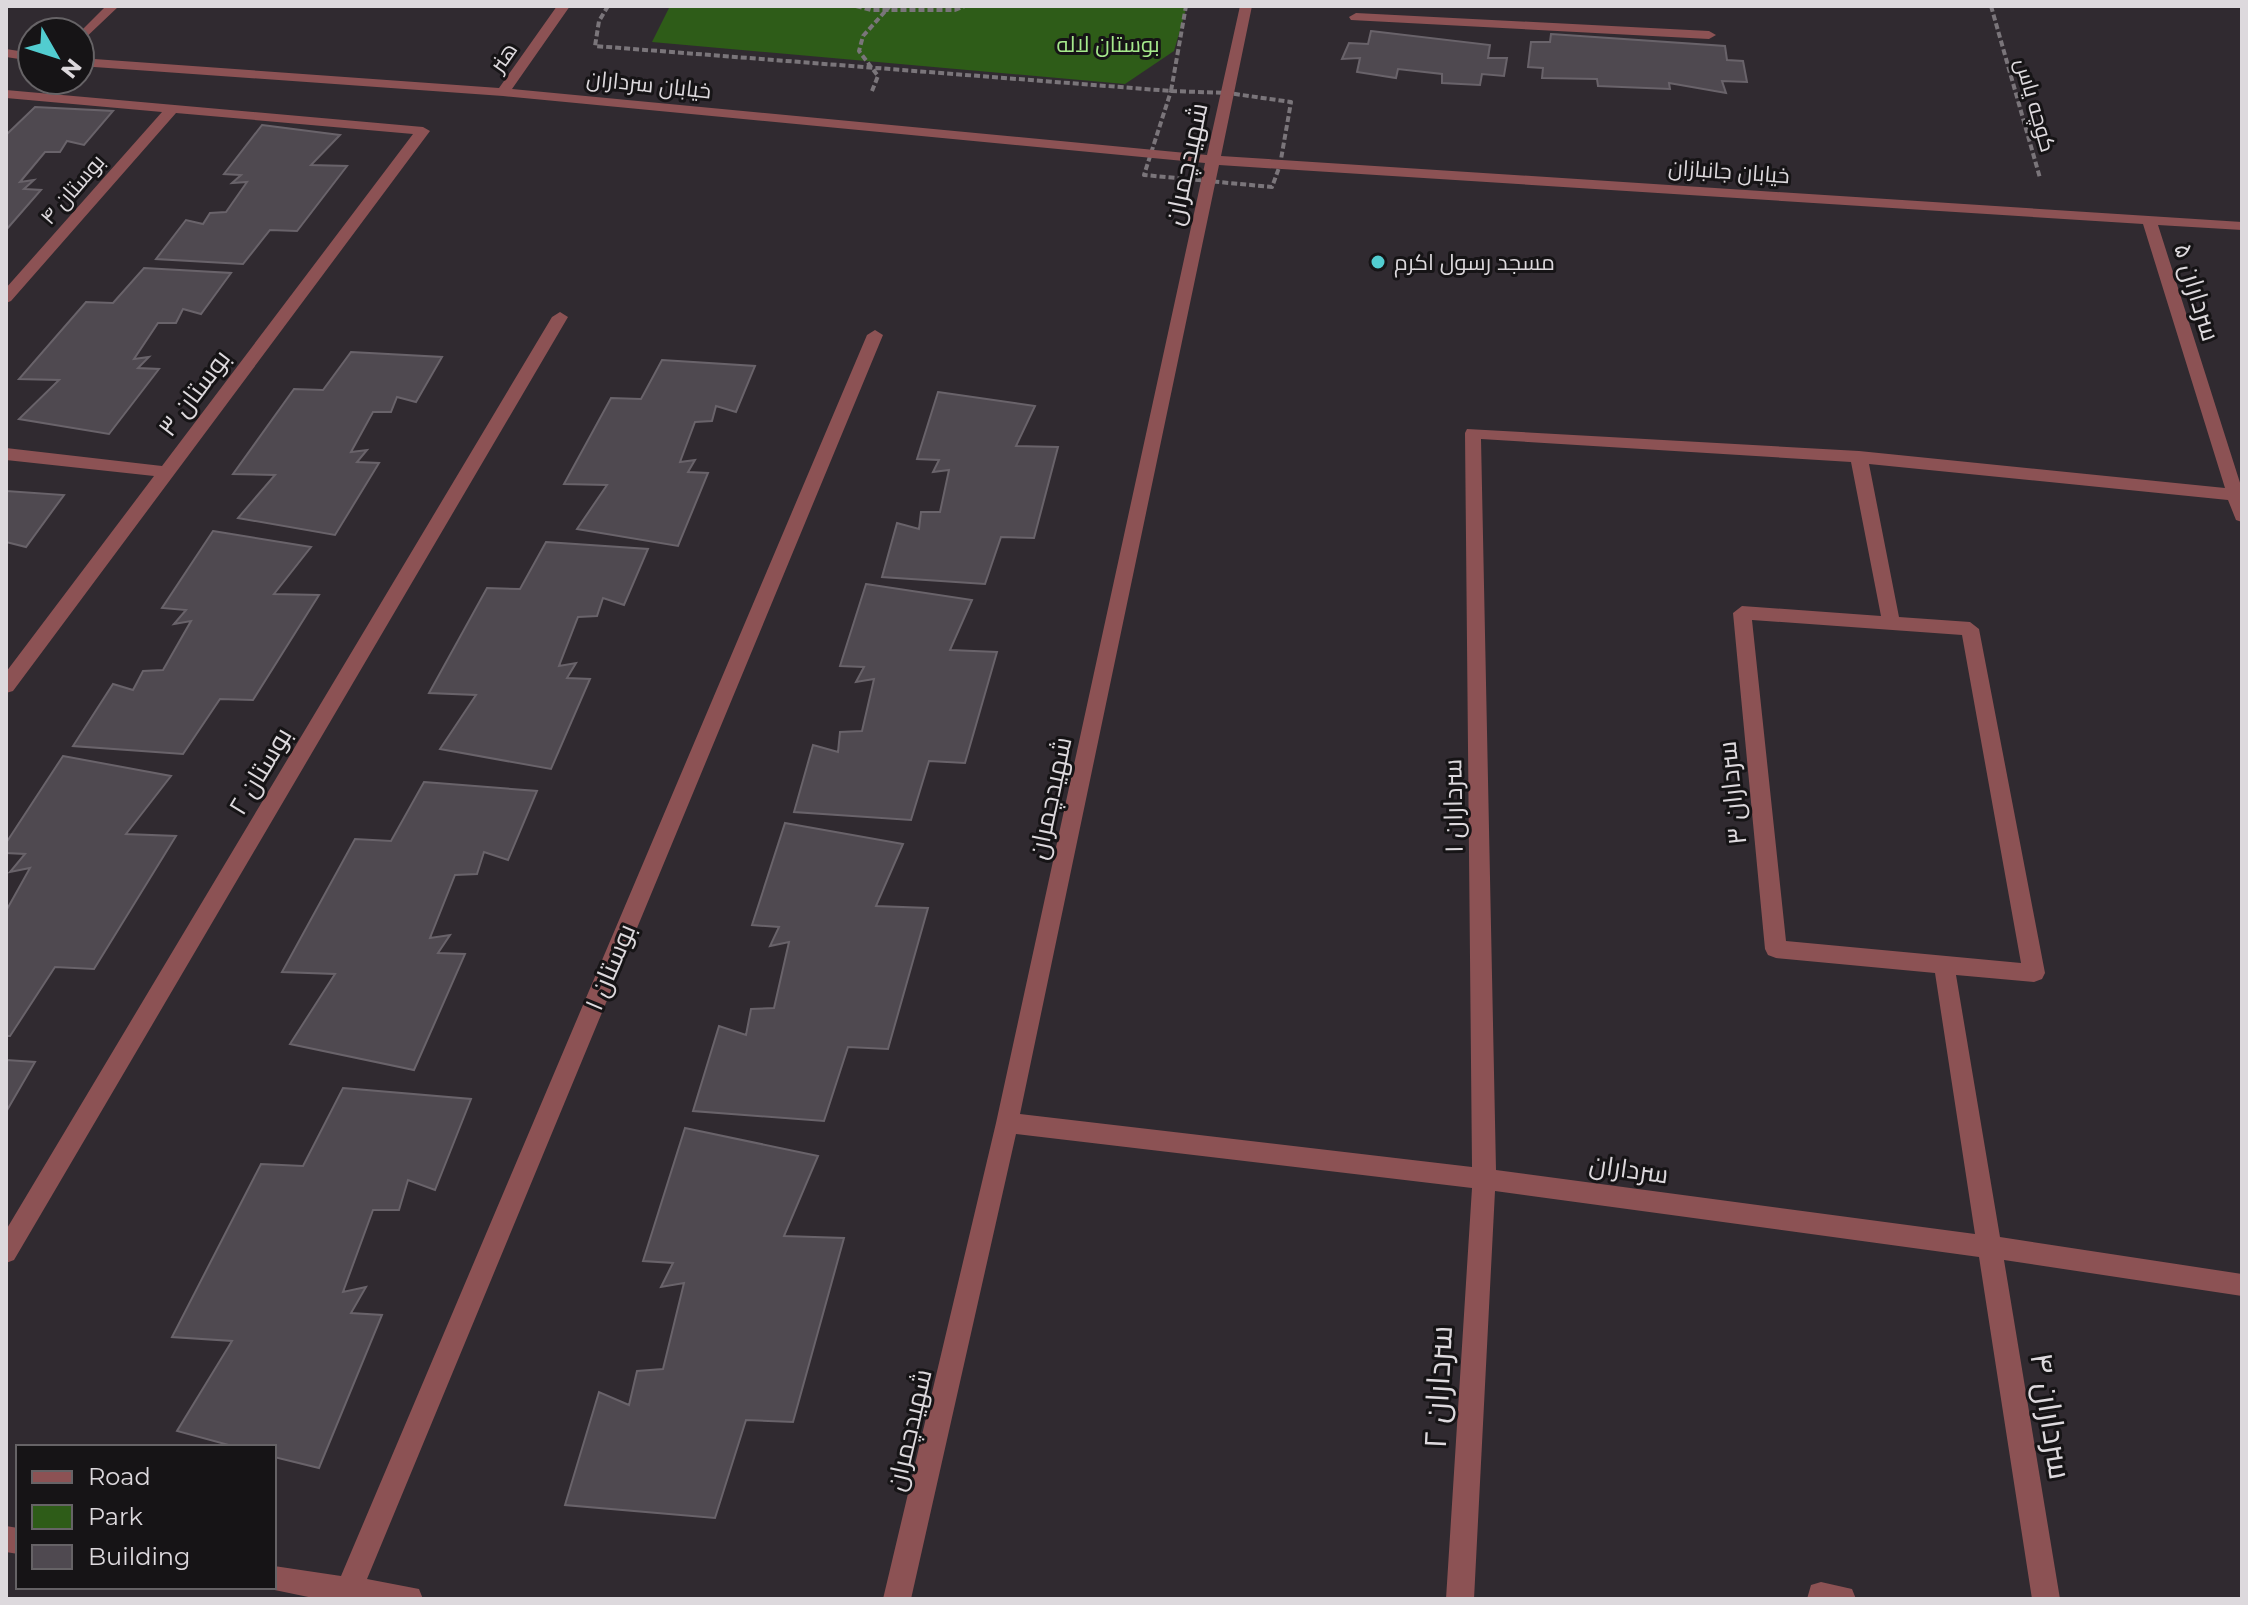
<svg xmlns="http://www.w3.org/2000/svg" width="2248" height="1605" font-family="Montserrat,Cairo,sans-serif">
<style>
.green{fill:#2e5c18}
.building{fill:#4f4950;stroke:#69636a;stroke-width:2}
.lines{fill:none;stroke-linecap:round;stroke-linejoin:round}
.path{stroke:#7a757a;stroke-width:4;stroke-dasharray:6 3;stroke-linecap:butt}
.minor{fill:#8c5254;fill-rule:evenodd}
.poi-dot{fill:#52cdd0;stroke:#161416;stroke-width:3}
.labels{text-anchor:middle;stroke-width:6;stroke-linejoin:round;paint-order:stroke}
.far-park-label{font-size:22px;fill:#a6ea8c;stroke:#161416}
.far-street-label{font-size:22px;fill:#ddd9dd;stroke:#161416}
.far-poi-label{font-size:22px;fill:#ddd9dd;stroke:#161416;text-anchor:start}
.street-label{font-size:26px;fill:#ddd9dd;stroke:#161416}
.near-street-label{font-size:32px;fill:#ddd9dd;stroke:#161416}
</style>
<rect width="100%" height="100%" fill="#302a30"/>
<path class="green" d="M670 6H1187L1174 51 1125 84 652 42Z"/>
<path class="building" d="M1371 31 1490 45 1488 58H1507L1504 76 1482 74 1480 85 1442 83V74L1398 69 1396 78 1357 72 1360 58 1342 59 1349 43 1368 44Z
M1551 34 1725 46 1727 60 1743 61 1747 82 1722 81 1726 93 1669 83 1670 89 1598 86 1597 79 1542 78 1543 68 1528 67 1531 42H1550Z
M35 107 113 111 84 145 67 141 60 152H45L20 182 34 180 24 189 41 190 6 230V135Z
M262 125 340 135 311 165 347 166 297 231 270 230 243 264 156 259 186 220 203 224 210 213 226 212 247 182 232 183 241 175 224 174Z
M144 268 231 273 201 314 183 309 176 323H158L134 359 149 357 138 368 159 369 109 434 19 419 59 380 19 379 86 302 113 303Z
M351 352 442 357 416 402 397 397 391 412H373L351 452 367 450 357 462 379 463 335 535 238 518 275 475 233 474 294 389 323 390Z
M662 360 755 366 736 412 716 406 712 421 695 422 680 462 695 460 688 472 708 473 678 546 577 529 607 485 564 484 611 398 641 399Z
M938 392 1035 406 1016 446 1058 447 1034 538 1001 537 985 584 882 577 897 523 919 529 921 512H940L949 470 933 472 939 460 917 459Z
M6 491 64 495 26 547 6 542Z
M213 531 311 547 274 594 319 595 253 700 220 699 183 754 73 746 113 684 133 690 143 671 163 670 191 621 174 624 186 610 162 608Z
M546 542 648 549 624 605 603 598 597 616 578 617 559 666 576 663 567 678 590 679 551 769 440 749 476 695 429 693 487 588 520 589Z
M866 584 972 600 950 650 997 652 965 763 929 761 911 820 794 812 813 745 838 752 840 732 862 731 874 679 856 682 864 667 840 666Z
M63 756 171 776 126 834 176 836 94 969 55 967 10 1036H6V911L30 868 10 872 25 854 6 853V843Z
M424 782 537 791 508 860 484 852 477 874 455 875 430 938 450 935 438 953 465 954 414 1070 290 1044 335 974 282 972 355 839 391 841Z
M785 823 903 844 876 906 928 908 888 1049 848 1047 824 1121 693 1111 719 1026 746 1035 751 1009 774 1008 789 942 770 946 779 927 752 925Z
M6 1060 35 1062 6 1112Z
M343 1088 471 1099 435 1190 408 1180 399 1210H373L343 1292 366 1287 351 1313 382 1315 319 1468 274 1457V1447H236L177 1431 232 1341 172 1337 261 1164 303 1166Z
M685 1128 818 1156 784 1236 844 1238 793 1422 746 1420 715 1518 565 1505 599 1392 629 1405 637 1371 663 1369 684 1283 661 1287 673 1263 643 1261Z"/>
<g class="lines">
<path class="path" d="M608 6 599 21 595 46 1171 91 1186 6
M856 6 871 10H955L965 6
M1991 6 2040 178
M872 91 878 76 859 51 863 36 890 6
M1171 91 1228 93 1291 102 1280 165 1272 187 1144 175Z"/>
<path class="minor" d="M106 6H119L80 43V32Z
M557 6H570L512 89 1207 155 1240 6H1252L1221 156 2242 222V230L2158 225 2242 489V522L2236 520 2228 500 1869 464 1899 617 1970 622 1979 629 2045 973 2042 979 2034 982 1956 975 2000 1237 2242 1274V1296L2004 1260 2060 1599H2032L1979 1257 1495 1191 1474 1599H1446L1472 1188 1016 1134 911 1599H883L996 1123 1205 163 503 96 80 66V58L499 88ZM1219 165 2143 224 2225 488 1859 451 1467 429 1465 433 1472 1167 1020 1114ZM1481 439 1851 462 1881 616 1742 606 1733 613 1765 949 1768 955 1776 958 1935 973 1975 1234 1496 1170ZM1752 620 1962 635 2021 963 1786 941Z
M1356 13 1709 31 1716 35 1709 39 1351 20 1349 17Z
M6 49 32 53V61L6 57Z
M6 90 423 127 430 131 13 691 6 693V672L154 476 6 460V448L162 466 413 134 176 113 11 301 6 303V288L162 112 6 98Z
M560 312 568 317 14 1260 6 1263V1230L552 317Z
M875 330 883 335 367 1579 419 1589 423 1599H318L265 1588 274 1587V1566L341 1576 867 335Z
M6 1526 18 1528V1554L6 1552Z
M1821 1582 1852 1589 1856 1599H1807L1811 1585Z"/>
</g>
<circle class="poi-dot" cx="1378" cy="262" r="8"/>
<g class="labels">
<g class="far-park-label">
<text x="1108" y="52">بوستان لاله</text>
</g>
<g class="far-street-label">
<text transform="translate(503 57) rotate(-55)" y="8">هنر</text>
<text transform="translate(649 84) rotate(6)" y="8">خیابان سرداران</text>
<text transform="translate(2036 105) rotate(74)" y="8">کوچه یاس</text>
<text transform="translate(1729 171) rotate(4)" y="8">خیابان جانبازان</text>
<text transform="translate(72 189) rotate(-49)" y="8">بوستان ۴</text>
</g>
<g class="far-poi-label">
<text x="1394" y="270">مسجد رسول اکرم</text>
</g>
<g class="street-label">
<text transform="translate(1186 164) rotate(-78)" y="9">شهیدچمران</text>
<text transform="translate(2197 292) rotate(73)" y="9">سرداران ۵</text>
<text transform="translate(194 393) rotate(-53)" y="9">بوستان ۳</text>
<text transform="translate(260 771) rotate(-59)" y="9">بوستان ۲</text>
<text transform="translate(1732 793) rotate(-96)" y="9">سرداران ۳</text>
<text transform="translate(1050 798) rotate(-78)" y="9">شهیدچمران</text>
<text transform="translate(1453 806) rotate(-91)" y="9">سرداران ۱</text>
<text transform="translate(610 967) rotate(-67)" y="9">بوستان ۱</text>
<text transform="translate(1629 1169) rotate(8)" y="9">سرداران</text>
<text transform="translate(909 1430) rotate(-77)" y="9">شهیدچمران</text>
</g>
<g class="near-street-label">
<text transform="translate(1438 1387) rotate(-87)" y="11">سرداران ۲</text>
<text transform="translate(2051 1416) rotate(81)" y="11">سرداران ۴</text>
</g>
</g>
<rect width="2248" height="1605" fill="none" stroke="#ddd9dd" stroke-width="16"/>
<rect x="16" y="1445" width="260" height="144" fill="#161416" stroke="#666366" stroke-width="2"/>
<rect x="32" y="1471" width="40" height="12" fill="#8c5254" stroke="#666366" stroke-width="2"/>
<text x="88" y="1485" font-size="24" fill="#ddd9dd">Road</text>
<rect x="32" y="1505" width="40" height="24" fill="#2e5c18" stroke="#666366" stroke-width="2"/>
<text x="88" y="1525" font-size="24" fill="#ddd9dd">Park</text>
<rect x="32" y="1545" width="40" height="24" fill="#4f4950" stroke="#666366" stroke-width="2"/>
<text x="88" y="1565" font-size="24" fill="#ddd9dd">Building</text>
<g transform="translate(56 56) rotate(129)"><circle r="38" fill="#161416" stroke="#666366" stroke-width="2"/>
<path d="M0-6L14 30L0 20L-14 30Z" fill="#52cdd0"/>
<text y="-12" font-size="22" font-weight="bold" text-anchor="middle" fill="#ddd9dd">N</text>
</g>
</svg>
